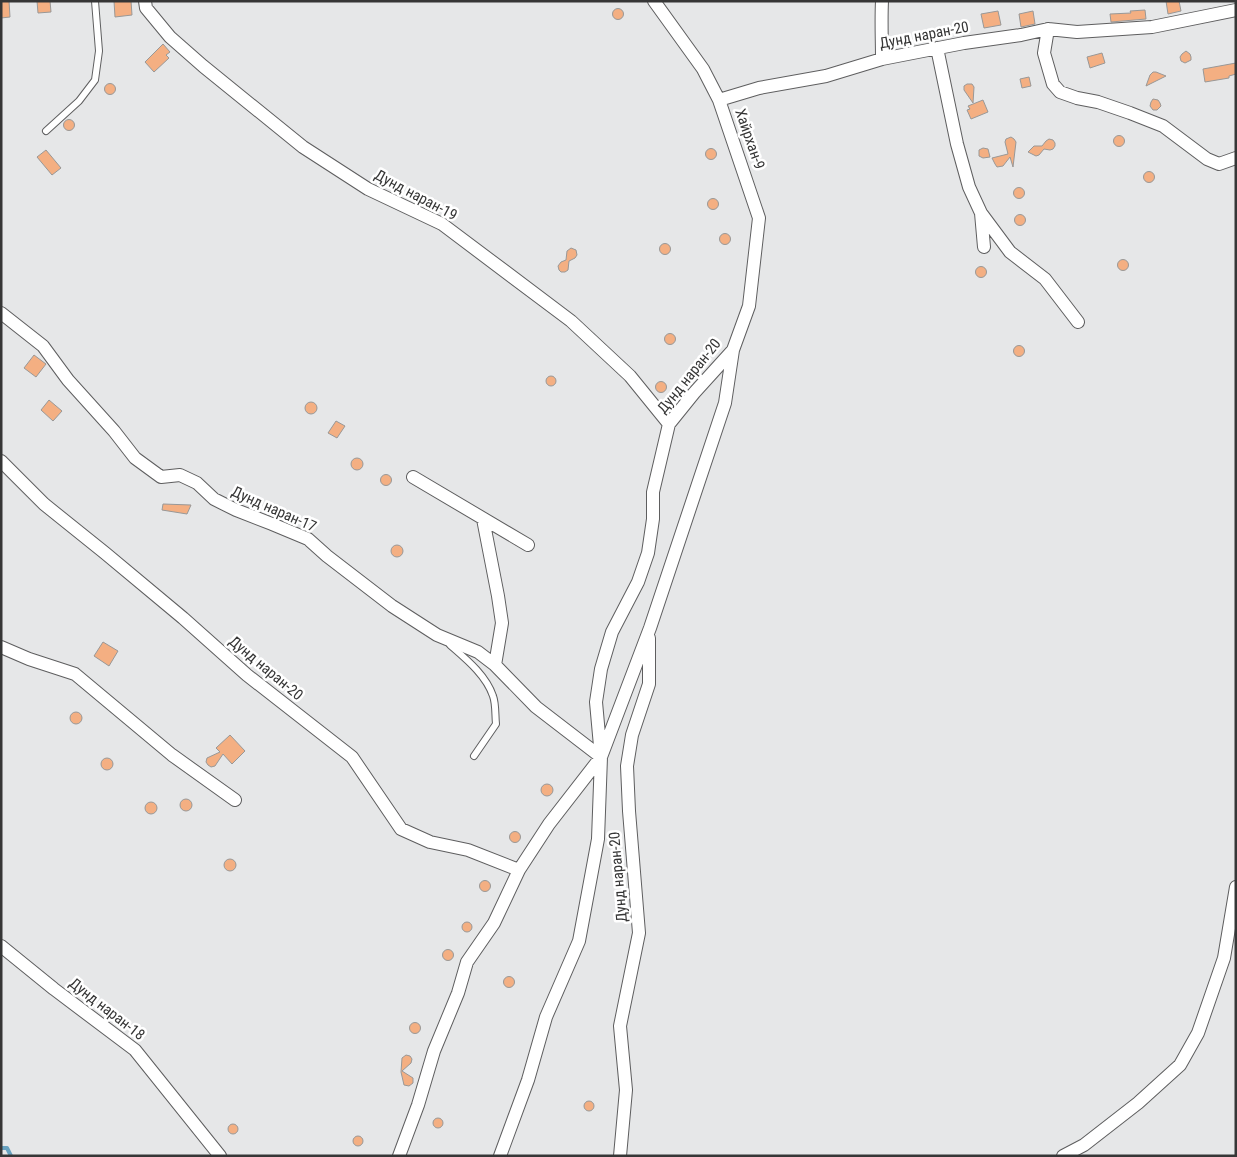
<svg xmlns="http://www.w3.org/2000/svg" width="1237" height="1157" font-family="'Roboto Condensed',sans-serif">
<style>
.lines{fill:none;stroke-linecap:round;stroke-linejoin:round}
.stream{stroke:#68a2c0;stroke-width:4}
.building{fill:#f4af82;stroke:#999897}
.lane-casing{stroke:#5e5e5f;stroke-width:8}
.street-casing{stroke:#5e5e5f;stroke-width:14}
.lane{stroke:#fff;stroke-width:6}
.street{stroke:#fff;stroke-width:12}
.labels{text-anchor:middle;stroke-width:5;stroke-linejoin:round;paint-order:stroke}
.street-label{font-size:15px;fill:#363636;stroke:#fff}
</style>
<rect width="100%" height="100%" fill="#e6e7e8"/>
<g class="lines">
<path class="stream" d="M1 1148H7L11 1156"/>
</g>
<path class="building" d="M1 1H9L10 17 1 18Z
M37 1H50L51 12 38 13Z
M114 1H131L132 15 115 17Z
M1166 1H1179L1181 11 1168 14Z
M612.5 14a5.5 5.5 0 1 1 11 0a5.5 5.5 0 1 1-11 0Z
M1145 10 1146 19 1111 22 1110 14 1131 13 1130 11Z
M998 11 1001 25 984 28 981 14Z
M1033 11 1035 24 1021 27 1019 14Z
M163 44 170 52 166 55 169 58 154 72 145 62Z
M1186 51 1190 54 1191 57V60L1185 63 1181 61 1180 57 1182 54Z
M1102 53 1105 63 1090 68 1087 57Z
M1236 63V74L1229 76V78L1205 82 1203 69Z
M1153 72H1156L1166 76 1146 86 1150 75Z
M1029 77 1031 86 1022 88 1020 79Z
M104.5 89a5.5 5.5 0 1 1 11 0a5.5 5.5 0 1 1-11 0Z
M967 84H972L974 87 973 103 964 90V86Z
M1153 99 1158 100 1160 103 1161 106 1157 110H1153L1150 106 1151 102Z
M983 100 988 112 971 119 967 110 970 109 968 106Z
M63.5 125a5.5 5.5 0 1 1 11 0a5.5 5.5 0 1 1-11 0Z
M1113.5 141a5.5 5.5 0 1 1 11 0a5.5 5.5 0 1 1-11 0Z
M1011 137 1014 139 1016 142 1013 167 1010 157 1003 166 997 167 995 164 992 158 1008 154 1005 142 1006 139Z
M1049 139 1053 140 1055 143V146L1053 149 1050 150 1044 149 1039 155 1036 156 1028 152 1034 146H1042L1046 141Z
M983 148 988 149 990 157 983 158 979 156V150Z
M705.5 154a5.5 5.5 0 1 1 11 0a5.5 5.5 0 1 1-11 0Z
M46 150 61 168 52 175 37 157Z
M1143.5 177a5.5 5.5 0 1 1 11 0a5.5 5.5 0 1 1-11 0Z
M1013.5 193a5.5 5.5 0 1 1 11 0a5.5 5.5 0 1 1-11 0Z
M707.5 204a5.5 5.5 0 1 1 11 0a5.5 5.5 0 1 1-11 0Z
M1014.5 220a5.5 5.5 0 1 1 11 0a5.5 5.5 0 1 1-11 0Z
M719.5 239a5.5 5.5 0 1 1 11 0a5.5 5.5 0 1 1-11 0Z
M659.5 249a5.5 5.5 0 1 1 11 0a5.5 5.5 0 1 1-11 0Z
M571 248 576 250 577 255 575 258 569 261 568 270 565 272H561L559 270 558 266 561 262 566 260 567 251Z
M1117.5 265a5.5 5.5 0 1 1 11 0a5.5 5.5 0 1 1-11 0Z
M975.5 272a5.5 5.5 0 1 1 11 0a5.5 5.5 0 1 1-11 0Z
M664.5 339a5.5 5.5 0 1 1 11 0a5.5 5.5 0 1 1-11 0Z
M1013.5 351a5.5 5.5 0 1 1 11 0a5.5 5.5 0 1 1-11 0Z
M34 355 46 364 36 377 24 368Z
M546 381a5 5 0 1 1 10 0a5 5 0 1 1-10 0Z
M655.5 387a5.5 5.5 0 1 1 11 0a5.5 5.5 0 1 1-11 0Z
M49 400 62 411 53 421 41 410Z
M305 408a6 6 0 1 1 12 0a6 6 0 1 1-12 0Z
M336 421 345 426 337 438 328 433Z
M351 464a6 6 0 1 1 12 0a6 6 0 1 1-12 0Z
M380.5 480a5.5 5.5 0 1 1 11 0a5.5 5.5 0 1 1-11 0Z
M163 504 191 505 187 514 162 510Z
M391 551a6 6 0 1 1 12 0a6 6 0 1 1-12 0Z
M103 642 118 651 109 666 94 656Z
M70 718a6 6 0 1 1 12 0a6 6 0 1 1-12 0Z
M230 735 245 751 232 764 223 754 215 766 211 767 208 765 206 762 207 758 220 752 216 748Z
M101 764a6 6 0 1 1 12 0a6 6 0 1 1-12 0Z
M541 790a6 6 0 1 1 12 0a6 6 0 1 1-12 0Z
M180 805a6 6 0 1 1 12 0a6 6 0 1 1-12 0Z
M145 808a6 6 0 1 1 12 0a6 6 0 1 1-12 0Z
M509.5 837a5.5 5.5 0 1 1 11 0a5.5 5.5 0 1 1-11 0Z
M224 865a6 6 0 1 1 12 0a6 6 0 1 1-12 0Z
M479.5 886a5.5 5.5 0 1 1 11 0a5.5 5.5 0 1 1-11 0Z
M462 927a5 5 0 1 1 10 0a5 5 0 1 1-10 0Z
M442.5 955a5.5 5.5 0 1 1 11 0a5.5 5.5 0 1 1-11 0Z
M503.5 982a5.5 5.5 0 1 1 11 0a5.5 5.5 0 1 1-11 0Z
M409.5 1028a5.5 5.5 0 1 1 11 0a5.5 5.5 0 1 1-11 0Z
M406 1055 410 1056 412 1059 411 1063 402 1071 413 1078V1083L409 1086 404 1085 401 1072 402 1058Z
M584 1106a5 5 0 1 1 10 0a5 5 0 1 1-10 0Z
M433 1123a5 5 0 1 1 10 0a5 5 0 1 1-10 0Z
M228 1129a5 5 0 1 1 10 0a5 5 0 1 1-10 0Z
M353 1141a5 5 0 1 1 10 0a5 5 0 1 1-10 0Z"/>
<g class="lines">
<g class="lane-casing">
<path id="lane" d="M46 131 79 101 95 80 99 51 95 1
M450 645C466 659 486 675 493 696 496 704 495 715 496 724L474 756"/>
</g>
<g class="street-casing">
<path id="street" d="M145 1 146 8 170 37 203 66 303 147 368 189 442 224 571 321 630 376 669 424
M1048 29 1044 53 1053 84 1060 92 1077 98 1098 102 1130 113 1163 126 1207 159 1219 164 1236 158
M937 48 957 144 969 187 981 213 1010 252 1045 279 1078 322
M882 59C882 40 881 21 882 1
M719 100 759 88 826 76 882 59 964 43 1021 35 1048 29 1077 32 1152 27 1236 10
M981 213 984 247
M1 313 43 346 68 380 114 431 135 458 161 477 180 475 197 483 214 499 236 510 272 524 308 539 327 556 392 606 437 635 478 652 495 665 536 707 601 757
M1 461 44 504 105 553 183 618 247 675 352 757 401 829 430 842 468 850 519 870
M413 477 528 545
M483 519 498 596 502 623 495 665
M1 647 29 659 75 674 172 755 235 800
M1 946 54 989 135 1050 220 1156
M399 1156 418 1105 434 1051 458 993 467 962 494 923 519 870 549 824 601 757 650 628 725 403 733 350
M500 1156 528 1080 546 1017 579 941 598 839 601 757 596 702 601 669 612 632 638 582 648 553 653 519V492L669 424 694 393 733 350 749 306 759 218 719 100 703 69 654 1
M620 1156 626 1090 620 1026 639 933 629 811 627 766 632 735 649 684V638
M1063 1156 1084 1145 1138 1103 1180 1065 1198 1033 1224 958 1236 887"/>
</g>
<use href="#lane" class="lane"/>
<use href="#street" class="street"/>
</g>
<g class="labels">
<g class="street-label">
<text transform="translate(924 35) rotate(-11)" y="5">Дунд наран-20</text>
<text transform="translate(750 139) rotate(71)" y="5">Хайрхан-9</text>
<text transform="translate(416 195) rotate(28)" y="5">Дунд наран-19</text>
<text transform="translate(689 376) rotate(-51)" y="5">Дунд наран-20</text>
<text transform="translate(274 509) rotate(24)" y="5">Дунд наран-17</text>
<text transform="translate(266 668) rotate(40)" y="5">Дунд наран-20</text>
<text transform="translate(618 877) rotate(-95)" y="5">Дунд наран-20</text>
<text transform="translate(107 1009) rotate(38)" y="5">Дунд наран-18</text>
</g>
</g>
<rect width="1237" height="1157" fill="none" stroke="#363636" stroke-width="5"/>
</svg>
